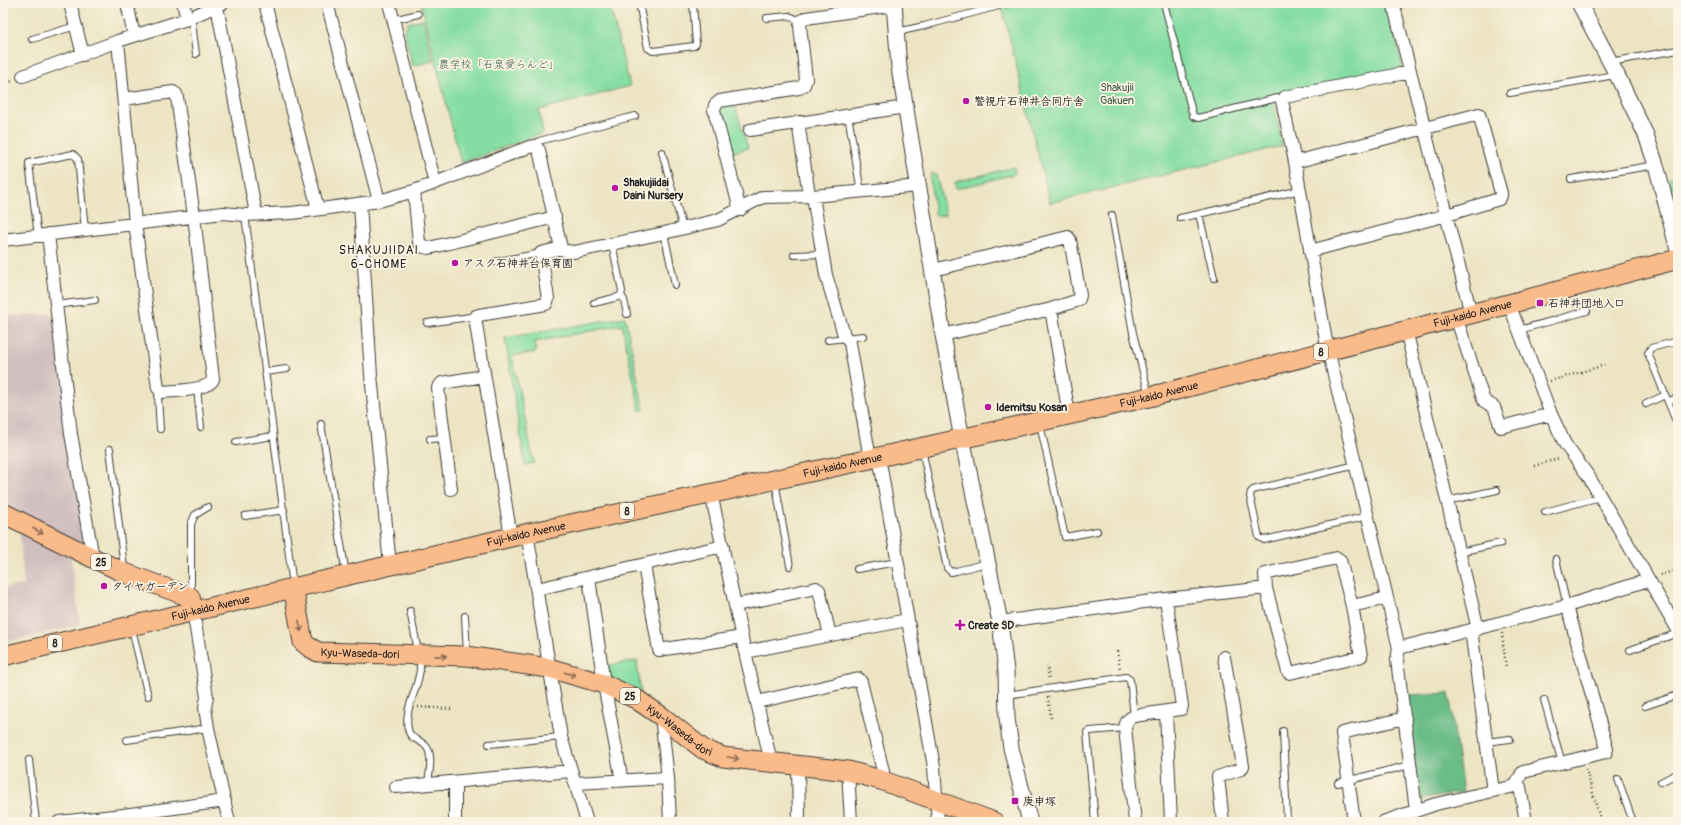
<svg xmlns="http://www.w3.org/2000/svg" width="1681" height="825" font-family="Pangolin,'Klee One',sans-serif">
<style>
.industrial{fill:#d1bfbf}
.green{fill:#84dda2;stroke:#507c5f}
.forest{fill:#6bbc88;stroke:#446c52}
.lines{fill:none;stroke-linecap:round;stroke-linejoin:round}
.service-casing{stroke:#3b3a35;stroke-width:8}
.minor-casing{stroke:#3b3a35;stroke-width:14}
.tertiary-casing{stroke:#3b3a35;stroke-width:17}
.primary-casing{stroke:#3b3a35;stroke-width:21}
.path{stroke:#3b3a35;stroke-width:2.5;stroke-dasharray:1 3;stroke-linecap:butt}
.service{stroke:#fff;stroke-width:6}
.minor{stroke:#fff;stroke-width:12}
.tertiary{stroke:#fff;stroke-width:15}
.primary{stroke:#fabb8b;stroke-width:19}
.oneway{stroke:#8b6c54}
.poi-dot{fill:#b5179e;stroke:#fcf5e5;stroke-width:1.5}
.labels{text-anchor:middle;stroke-width:3.5;stroke-linejoin:round;paint-order:stroke}
.shield{fill:#fcf5e5;stroke:#5f5d58;stroke-width:1}
.shield-label{font-size:10px;font-weight:bold;fill:#1c1c1c}
.park-label{font-size:11px;fill:#3b5644;stroke:#fcf5e5}
.poi-label{font-size:11px;font-weight:bold;fill:#1c1c1c;stroke:#fcf5e5;text-anchor:start}
.street-label{font-size:11px;fill:#1c1c1c;stroke:#fcf5e5}
.neighbourhood-label{font-size:12px;letter-spacing:1px;fill:#1c1c1c;stroke:#fcf5e5}
</style>
<rect width="100%" height="100%" fill="#fcf5e5"/>
<filter id="ink" filterUnits="userSpaceOnUse"><feTurbulence type="fractalNoise" baseFrequency=".025" numOctaves="2"/><feDisplacementMap in="SourceGraphic" scale="8" xChannelSelector="R" yChannelSelector="G"/><feConvolveMatrix kernelMatrix="1 2 1 2 8 2 1 2 1" color-interpolation-filters="sRGB"/></filter>
<filter id="wash" filterUnits="userSpaceOnUse"><feTurbulence type="fractalNoise" baseFrequency=".012" numOctaves="4" result="noise"/><feDisplacementMap in="SourceGraphic" scale="16" xChannelSelector="R" yChannelSelector="G"/><feGaussianBlur stdDeviation="0.9" result="paint"/><feColorMatrix in="noise" values="0 0 0 0 0 0 0 0 0 0 0 0 0 0 0 0 0 1.4 0 .05"/><feComposite in="paint" operator="in"/></filter>
<g filter="url(#wash)">
<rect width="100%" height="100%" fill="#ece4c3"/>
<path class="industrial" d="M53 314 85 545 69 541 80 625 6 642 3 619V588L24 585 18 515 3 507V316Z"/>
<path class="green" d="M421 3H609L630 86 539 110 543 133 461 163Z
M1001 3H1387L1403 69 1273 96 1282 146 1050 203Z
M423 19 433 61 413 66 404 31 408 23Z
M734 102 748 148 730 153 719 111 722 105Z
M1014 167 1015 174 956 189 955 182Z
M931 173 936 175 946 214 938 216 935 214 930 180Z
M1678 176V211L1669 178Z
M625 317 644 410 640 411 622 325 535 342 536 352 512 356 534 463 525 465 505 338Z
M637 661 641 695 610 681 608 665Z"/>
<path class="forest" d="M1449 693 1463 792 1419 800 1406 695Z"/>
</g>
<g filter="url(#ink)">
<g class="lines">
<g class="service-casing">
<path id="service" d="M639 3 648 48 653 51 694 46 696 44 693 3
M1164 3 1193 116 1198 118 1277 98 1283 99
M189 18 192 23 196 54
M767 18 789 16 801 21
M393 20 418 14
M897 32 924 26 1010 3
M32 39 76 26
M1610 62 1678 50
M1510 93 1615 75
M848 115 861 192
M535 146 539 141 635 116
M662 152 683 229
M1571 179 1656 165
M245 215 293 586
M1112 215 1133 333 1149 395
M1180 218 1199 214
M664 233 675 285
M38 236 29 163 73 154 78 159 85 230
M794 255 823 254
M494 262 541 253
M1214 278 1199 214 1300 190
M621 295 624 300 627 314
M594 303 618 297 621 295 622 291 612 244
M56 305 95 300
M427 323 470 317 475 318
M1519 330 1587 311
M828 340 863 336
M1678 341 1651 348 1648 353 1678 426
M265 372 287 369
M197 388 201 427
M159 391 158 397 160 429
M1668 401 1678 398
M1646 404 1665 395
M321 424 346 574
M1040 424 1065 537 1097 531
M430 439 444 438
M236 442 273 436
M110 449 124 568
M922 449 947 568 951 572 956 571 987 563
M1356 465 1253 490 1251 492 1250 496 1259 537 1264 540 1368 516
M775 481 790 566
M1447 501 1497 490
M1545 512 1600 497
M245 516 284 510
M1459 552 1501 543
M1556 559 1567 606
M857 569 897 562
M191 595V524L195 515 208 507
M410 611 417 646 416 653
M465 616 467 654
M132 629 148 696
M1630 650 1678 633
M420 657C420 663 421 669 419 675 416 693 404 710 408 729 410 740 419 739 425 745 434 753 429 773 428 784
M1007 695 1126 677 1130 680 1134 716
M1544 700 1562 763
M1645 706 1678 695
M1283 731 1287 822
M127 740 208 728
M1486 742 1510 739
M489 744 561 737
M29 760 36 822
M1618 779 1633 822
M1661 782 1678 773
M1338 783 1410 765
M1095 822 1087 732 1090 731 1125 728"/>
</g>
<g class="minor-casing">
<path id="minor" d="M70 3 83 55
M127 3 134 36
M183 3 187 19
M265 3 318 209
M327 3 379 201
M389 3 435 183
M1393 3 1471 314
M217 6 256 214
M118 41 135 223 158 388 162 392C173 391 210 390 213 379L194 216 177 97 176 94 173 92 124 99
M1410 72 1285 97 1282 101 1295 162 1326 341 1399 648 1397 660 1416 810
M23 76 118 41 187 19 223 3
M798 122 809 195
M750 130 906 107
M1295 162 1479 114 1501 193V196L1499 199 1447 215 1310 251
M414 191 419 242 424 247 429 248 555 217
M813 196 826 275 844 335 850 343 870 459
M360 204 371 375 390 565
M740 210 714 110 715 105 720 101 799 88 804 85 806 79 800 26 801 21 806 18 894 5
M48 234 71 434 93 558
M3 240 223 213 245 215 292 213 379 201 414 191 529 147 535 146 539 150 561 248
M933 270 1068 237 1070 240 1080 295 1079 299 1076 301 1051 309 943 335
M1509 304 1551 414 1565 444 1589 477 1678 630
M1051 309 1069 415
M1456 317 1484 401 1494 407 1501 427 1551 414
M1406 330 1478 629
M879 457 934 767 938 822
M451 489 438 388 442 383 484 376
M711 493 745 652 771 762
M527 533 561 737 587 822
M511 537 475 318 476 316 479 315 546 304 548 299 541 253 561 248 566 251 574 252 664 233 718 220 763 197 813 196 918 186
M1337 558 1340 560 1352 606 1361 656 1359 657 1290 673 1288 672 1266 588 1265 574Z
M644 565 659 650 742 637
M589 578 604 684 622 781
M537 589 723 546
M1166 599 1266 588
M736 605 816 588 819 590 830 635
M1352 606 1387 598
M193 610 207 697 205 707 208 728 229 822
M1000 622 1166 599 1182 706 1181 709 1134 716C1128 719 1126 721 1125 728L1135 822
M1471 630 1493 791
M1399 648 1567 606 1648 580
M745 652 907 620
M757 702 859 679 861 682 883 771 881 780
M1166 712 1171 822
M661 716 668 778 670 822
M798 766 799 822
M848 771 851 822
M576 783 668 778
M1517 784 1520 787 1526 822
M396 787 571 771
M59 822 123 815 225 801
M455 822V782
M1223 822 1218 777 1241 769 1243 766 1224 657
M1354 822 1342 733 1405 718
M1383 822 1436 804 1515 786C1519 782 1519 776 1523 772L1606 752 1607 749 1567 606"/>
</g>
<g class="tertiary-casing">
<path id="tertiary" d="M894 3 899 67 943 335 959 423 1000 622 1006 671 1007 718 1011 748 1030 822
M1579 3 1617 75 1646 135 1656 165 1678 250"/>
</g>
<g class="primary-casing">
<g id="primary">
<path d="M3 513 93 558 125 573 190 597 193 610"/>
<path id="s1" d="M293 587 303 642 309 647 318 652 466 656 549 668 604 684 636 699 661 716 703 749 723 757 848 771 881 780 994 822"/>
<path id="s2" d="M3 656 511 537 879 457 1149 397 1509 304 1678 259"/>
</g>
</g>
<path class="path" d="M3 84 12 81
M1550 381 1605 365
M1534 466 1560 458
M1660 575 1677 570
M1502 633 1506 668
M1117 651 1120 669
M1047 665 1049 680
M1048 697 1051 719
M418 707 452 709
M1586 769 1601 822"/>
<use href="#service" class="service"/>
<use href="#minor" class="minor"/>
<use href="#tertiary" class="tertiary"/>
<use href="#primary" class="primary"/>
</g>
<defs><path id="oneway-shaft" d="M-6 0H5M1.5-3L5.5 0L1.5 3" fill="none" stroke-width="1.6" stroke-linecap="round" stroke-linejoin="round"/></defs>
<g class="oneway">
<use href="#oneway-shaft" transform="translate(38 531) rotate(27)"/>
<use href="#oneway-shaft" transform="translate(300 626) rotate(80)"/>
<use href="#oneway-shaft" transform="translate(441 656) rotate(1)"/>
<use href="#oneway-shaft" transform="translate(570 674) rotate(16)"/>
<use href="#oneway-shaft" transform="translate(733 758) rotate(9)"/>
</g>
</g>
<g class="poi-dot">
<circle cx="966" cy="101" r="4"/>
<circle cx="615" cy="188" r="4"/>
<circle cx="455" cy="263" r="4"/>
<rect x="1536" y="299" width="8" height="8" rx="2"/>
<circle cx="988" cy="407" r="4"/>
<circle cx="104" cy="586" r="4"/>
<path d="M958 619h4v4h4v4h-4v4h-4v-4h-4v-4h4z"/>
<rect x="1011" y="797" width="8" height="8" rx="2"/>
</g>
<g class="labels">
<g class="shield">
<rect x="1314" y="344" width="14" height="16" rx="3"/>
<rect x="620" y="503" width="14" height="16" rx="3"/>
<rect x="91" y="554" width="20" height="16" rx="3"/>
<rect x="48" y="635" width="14" height="16" rx="3"/>
<rect x="620" y="688" width="20" height="16" rx="3"/>
</g>
<g class="shield-label">
<text x="1321" y="356">8</text>
<text x="627" y="515">8</text>
<text x="101" y="566">25</text>
<text x="55" y="647">8</text>
<text x="630" y="700">25</text>
</g>
<g class="park-label">
<text x="499" y="68">農学校「石泉愛らんど」</text>
<text x="1117" y="91">Shakujii<tspan x="1117" dy="13">Gakuen</tspan></text>
</g>
<g class="poi-label">
<text x="974" y="105">警視庁石神井合同庁舎</text>
<text x="623" y="186">Shakujiidai<tspan x="623" dy="13">Daini Nursery</tspan></text>
<text x="463" y="267">アスク石神井台保育園</text>
<text x="1548" y="307">石神井団地入口</text>
<text x="996" y="411">Idemitsu Kosan</text>
<text x="112" y="590">タイヤガーデン</text>
<text x="968" y="629">Create SD</text>
<text x="1023" y="805">庚申塚</text>
</g>
<g class="street-label">
<text dy="4" stroke="none"><textPath href="#s2" startOffset="1509">Fuji-kaido Avenue</textPath></text>
<text dy="4" stroke="none"><textPath href="#s2" startOffset="1185">Fuji-kaido Avenue</textPath></text>
<text dy="4" stroke="none"><textPath href="#s2" startOffset="861">Fuji-kaido Avenue</textPath></text>
<text dy="4" stroke="none"><textPath href="#s2" startOffset="537">Fuji-kaido Avenue</textPath></text>
<text dy="4" stroke="none"><textPath href="#s2" startOffset="213">Fuji-kaido Avenue</textPath></text>
<text dy="4" stroke="none"><textPath href="#s1" startOffset="116">Kyu-Waseda-dori</textPath></text>
<text dy="4" stroke="none"><textPath href="#s1" startOffset="452">Kyu-Waseda-dori</textPath></text>
</g>
<g class="neighbourhood-label">
<text x="379" y="254">SHAKUJIIDAI<tspan x="379" dy="14">6-CHOME</tspan></text>
</g>
</g>
<rect width="1681" height="825" fill="none" stroke="#fcf5e5" stroke-width="16"/>
</svg>
